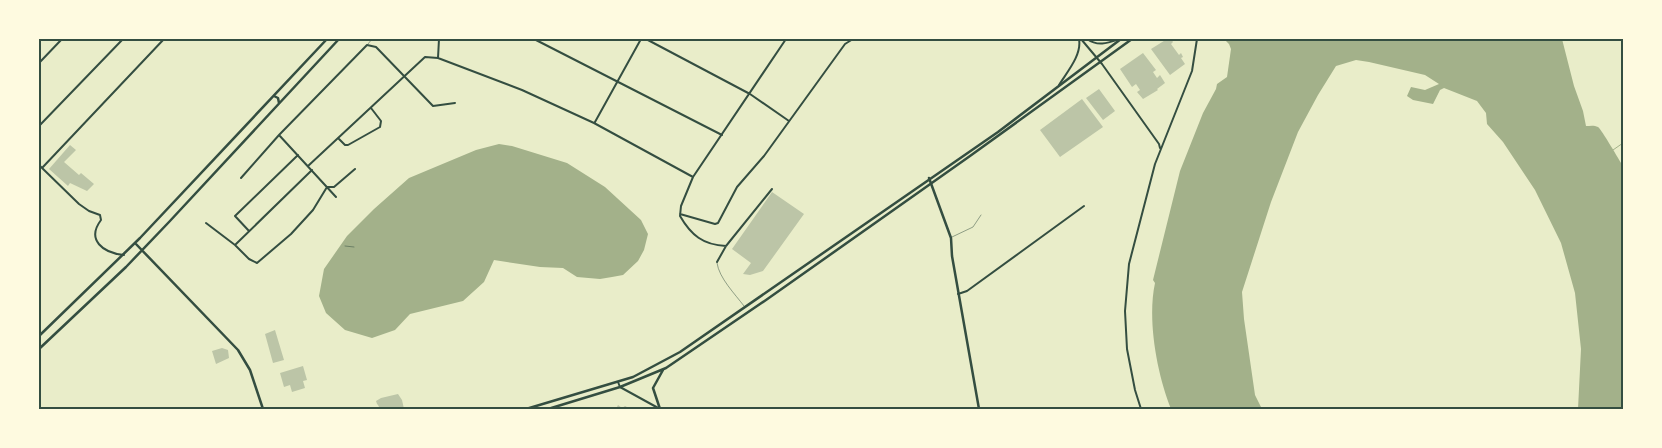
<svg xmlns="http://www.w3.org/2000/svg" width="1662" height="448" font-family="'Golos Text',sans-serif">
<style>
.water{fill:#a3b18a}
.lines{fill:none;stroke-linecap:round;stroke-linejoin:round}
.stream{stroke:#a3b18a;stroke-width:1}
.building{fill:#bcc5a7}
.path{stroke:#344e41;stroke-width:0.5}
.service{stroke:#344e41;stroke-width:0.5}
.minor{stroke:#344e41;stroke-width:2}
.tertiary{stroke:#344e41;stroke-width:2}
.secondary{stroke:#344e41;stroke-width:2.5}
.primary{stroke:#344e41;stroke-width:2.5}
.neatline{fill:none;stroke:#344e41;stroke-width:2}
</style>
<rect width="100%" height="100%" fill="#e9edc9"/>
<path class="water" d="M1224 39H1562L1574 86 1583 111 1586 126C1590 126 1594 125 1598 127 1602 130 1619 160 1623 166V409H1578L1581 349 1575 293 1561 243 1535 190 1503 142 1487 124 1486 113 1477 101 1444 88 1440 90 1433 104 1413 100 1407 96 1411 87 1425 90 1439 84 1425 75 1369 62 1356 60 1336 66 1318 95 1298 132 1271 202 1242 292 1244 319 1255 395 1262 409H1171C1157 374 1147 320 1155 283L1153 280 1180 171 1203 113 1216 89 1217 84 1227 77 1231 49 1229 44Z
M499 144 512 146 567 163 605 187 641 220 648 234 644 250 638 261 623 275 612 277 600 279 577 277 563 268 540 267 494 260 484 282 463 301 410 314 395 330 372 338 345 330 326 313 319 296 324 269 347 236 374 209 409 178 476 150Z"/>
<g class="lines">
<path class="stream" d="M1613 150 1623 143"/>
</g>
<path class="building" d="M1167 39H1171L1173 42 1171 44 1179 55 1181 53 1183 57 1181 58 1185 64 1170 75 1151 49Z
M1143 53 1156 70 1153 72 1157 78 1160 75 1165 83 1157 89 1158 90 1143 99 1137 92 1140 90 1136 84 1132 87 1120 69Z
M1099 89 1115 111 1103 120 1086 98Z
M1082 99 1103 127 1060 157 1040 130Z
M70 145 76 150 64 162 79 175 81 173 94 184 87 191 70 183 68 186 49 169Z
M772 192 804 214 763 271 750 275 743 274 751 263 732 249Z
M275 330 284 360 273 363 265 334Z
M222 348 228 350 229 358 216 364 212 351Z
M303 366 307 380 303 381 305 388 292 392 290 385 284 387 280 373Z
M398 394 402 400 404 409H380L378 405 377 404 376 401 381 398Z
M618 405 622 408 625 406 631 409H616Z"/>
<g class="lines">
<path class="path" d="M345 246 354 247"/>
<path class="service" d="M368 44 372 39
M952 237 973 227 981 215
M717 263C719 278 735 294 744 306"/>
<path class="minor" d="M534 39 722 135
M646 39 750 94 789 121
M438 58 439 39
M39 63 62 39
M595 122 641 39
M39 126 123 39
M279 135 336 197
M338 138 345 145H348L380 127 381 121 371 108
M39 165 79 204 89 211 100 215 101 220C86 240 103 253 124 255
M308 166 425 57 438 58 522 90 594 123 693 177
M42 168 164 39
M241 178 279 135 367 45 376 47 433 106 455 103
M680 214 715 224 718 223 737 187 764 156 845 44 853 39H858
M206 223 235 245 249 259 257 263 291 234 313 210 327 187H334L355 169
M249 231 235 216 298 155
M235 245 312 170
M726 246C703 245 691 235 680 216L681 206 693 177 786 39
M717 262 726 246 772 189
M958 294 967 291 1084 206"/>
<path class="tertiary" d="M1081 39 1102 64 1159 144 1160 148
M1087 39C1098 47 1108 43 1120 39
M1059 85C1067 72 1082 55 1079 39
M618 382 620 387 660 409
M1141 409 1135 390 1127 349 1125 311 1129 264 1155 164 1192 71 1197 39"/>
<path class="secondary" d="M274 96 278 98 279 103
M929 178 951 238 952 256 979 409
M135 243 238 350 250 370 263 409
M39 336 140 238 327 39
M39 349 126 267 169 222 339 39"/>
<path class="primary" d="M262 408 263 409
M526 409 633 377 680 352 998 132 1121 39
M548 409 620 387 666 368 766 300 970 156 1132 39
M660 409 653 388 663 370"/>
</g>
<rect width="1662" height="448" fill="none" stroke="#fefae0" stroke-width="80"/>
<rect x="40" y="40" width="1582" height="368" class="neatline"/>
</svg>
